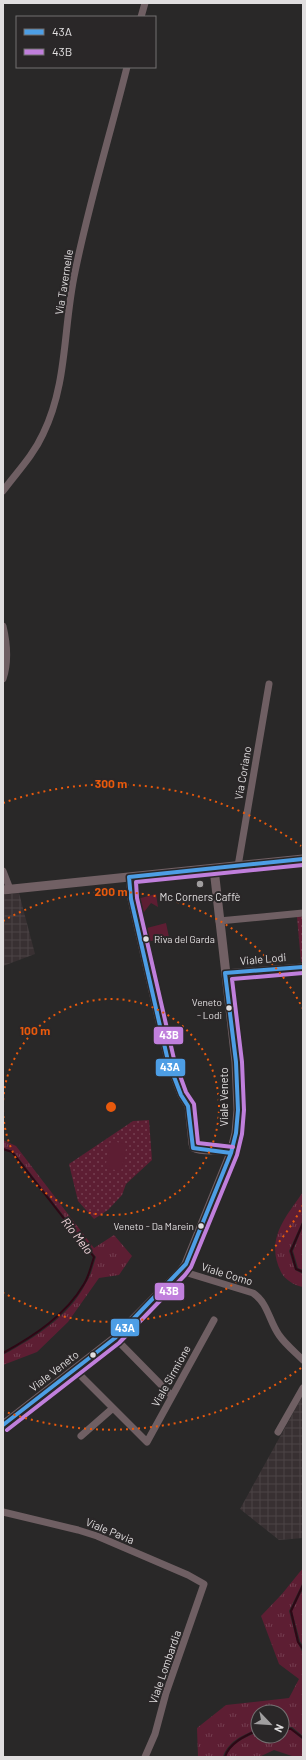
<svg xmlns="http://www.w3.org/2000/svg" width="306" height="1760" font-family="Barlow,sans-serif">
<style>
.industrial{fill:url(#industrial-grid)}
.grass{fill:url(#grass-tufts)}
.park{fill:url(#park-dots)}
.garden{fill:#5d1e33}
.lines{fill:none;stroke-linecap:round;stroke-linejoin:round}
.stream{stroke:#2e0715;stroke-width:2}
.minor{stroke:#6f5f63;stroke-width:7}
.secondary{stroke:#716064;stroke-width:9}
.bus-1-casing{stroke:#2a2728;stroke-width:7}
.bus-2-casing{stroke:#2a2728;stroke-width:7}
.bus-1{stroke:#4d9ee5;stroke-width:4}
.bus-2{stroke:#c07fdc;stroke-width:4}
.ring{fill:none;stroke:#e8590c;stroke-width:2;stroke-dasharray:2 4}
.poi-dot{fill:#a09e9f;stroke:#2a2728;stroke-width:1.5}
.bus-dot{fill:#e0dedf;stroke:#2a2728;stroke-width:1.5}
.labels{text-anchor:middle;stroke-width:4;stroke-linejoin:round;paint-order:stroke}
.bus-label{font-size:10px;fill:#e0dedf;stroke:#2a2728;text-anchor:end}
.street-label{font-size:11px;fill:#e0dedf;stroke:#2a2728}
.poi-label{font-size:11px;fill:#e0dedf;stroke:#2a2728}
.water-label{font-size:12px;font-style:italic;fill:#efd5da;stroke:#2a2728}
.centre{fill:#e8590c;stroke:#2a2728;stroke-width:2}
.ring-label{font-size:12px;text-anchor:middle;font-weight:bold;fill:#e8590c;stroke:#2a2728;stroke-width:4;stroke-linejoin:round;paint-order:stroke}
.line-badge{stroke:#2a2728;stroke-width:1.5}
.badge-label{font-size:11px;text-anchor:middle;font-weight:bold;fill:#fff}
</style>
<defs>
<pattern id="industrial-grid" width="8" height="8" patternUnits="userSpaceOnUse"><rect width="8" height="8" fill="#383032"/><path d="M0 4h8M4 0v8" fill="none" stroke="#4b4446"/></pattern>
<pattern id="grass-tufts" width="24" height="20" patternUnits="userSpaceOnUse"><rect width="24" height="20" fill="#5d1e33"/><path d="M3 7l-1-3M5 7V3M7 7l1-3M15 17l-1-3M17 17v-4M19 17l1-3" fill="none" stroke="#743e50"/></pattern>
<pattern id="park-dots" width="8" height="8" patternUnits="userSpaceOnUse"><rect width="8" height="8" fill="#5d1e33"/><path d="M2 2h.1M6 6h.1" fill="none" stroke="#743e50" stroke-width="1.8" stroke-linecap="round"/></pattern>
</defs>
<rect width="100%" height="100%" fill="#292828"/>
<path class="industrial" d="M19 893 35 954 3 966V895Z
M303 1395V1538L279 1540 240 1509Z"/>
<path class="grass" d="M3 1140 16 1146 94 1248 114 1235 132 1256 119 1275 99 1278 68 1322 37 1352 3 1365V1355C34 1338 70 1316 86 1283 91 1276 93 1266 96 1257L13 1151 3 1148Z
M303 1192V1220L289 1251 295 1270 303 1274V1287C295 1286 284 1279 281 1272 265 1240 285 1218 303 1192Z
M303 1226V1270L298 1268 293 1251Z
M303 1568V1582L289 1611 297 1642 303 1653V1736L292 1727H282V1712H258V1729C244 1734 227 1742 223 1757H198L197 1728 226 1705 289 1698 299 1679 279 1664 261 1616 282 1594Z
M303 1589V1646L300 1641 292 1611Z
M282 1730H291L303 1740V1757H295L274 1750 259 1757H226C230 1744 246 1737 258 1732V1736H282Z"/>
<path class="park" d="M303 916V962H301L297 917Z
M149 1120 152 1160 126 1184 122 1195 108 1210 94 1219 78 1201 69 1164 133 1121Z"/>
<path class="garden" d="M156 894 158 907 151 903 141 916 137 899Z
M166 923 169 937 147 942 143 929Z
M111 1141 127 1144 121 1171 105 1168Z"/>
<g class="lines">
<path class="stream" d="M3 1149 12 1152 94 1257C91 1266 89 1276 84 1284 66 1315 34 1336 3 1353
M303 1223 291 1251 296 1269 303 1272
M303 1585 291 1611 298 1642 303 1649
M282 1729H291L303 1738
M225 1757C229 1743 245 1736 258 1730"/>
<path class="minor" d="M141 17 145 3
M3 491C17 472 33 456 43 434 68 383 63 327 75 272 89 203 110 135 127 67
M3 626C7 643 9 661 3 679
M238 866 269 684
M3 871 10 889
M129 877 131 899 168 1061 181 1095 188 1106 192 1144 193 1148C205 1154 219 1148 231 1153
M219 921 303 913
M225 973 303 967
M181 1271 253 1293C268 1303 269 1321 279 1335 285 1344 295 1352 303 1360
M115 1338 172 1396
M75 1370 147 1442 214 1320
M278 1432 303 1388
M81 1436 113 1408
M3 1512 78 1530 97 1536 188 1575 204 1584 166 1693 155 1734 145 1757"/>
<path class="secondary" d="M3 890 303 859
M3 1425 115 1338 181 1271 186 1264 231 1153 236 1133 238 1110 236 1062 214 869"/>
<g class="bus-1-casing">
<path id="bus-1" d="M231 1153 193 1148 188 1106 181 1095 168 1061 131 899 129 877 303 859
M3 1425 115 1338 186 1264 231 1153 236 1133 238 1110 236 1062 225 973 303 967"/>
</g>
<g class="bus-2-casing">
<path id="bus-2" d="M233 1147 198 1143 194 1104 186 1092 174 1059 137 898 136 882 303 865
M7 1430 119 1343 185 1275 191 1267 237 1155 242 1134 244 1110 242 1062 232 979 303 973"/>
</g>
<use href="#bus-1" class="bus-1"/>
<use href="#bus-2" class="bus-2"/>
</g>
<g class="ring">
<path d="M3 1106A108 108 0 1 1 3 1108"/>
<path d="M303 1205A215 215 0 0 1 4 1293M3 921A215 215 0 0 1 303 1009"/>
<path d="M301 1368A323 323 0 0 1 3 1411M3 803A323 323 0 0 1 301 846"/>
</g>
<circle class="poi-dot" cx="200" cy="884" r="4"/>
<g class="bus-dot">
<circle cx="146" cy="939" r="3.5"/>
<circle cx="229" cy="1008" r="3.5"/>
<circle cx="201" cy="1226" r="3.5"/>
<circle cx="93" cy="1355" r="3.5"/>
</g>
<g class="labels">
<g class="bus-label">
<text x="154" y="943" text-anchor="start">Riva del Garda</text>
<text x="222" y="1006">Veneto<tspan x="222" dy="13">- Lodi</tspan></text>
<text x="194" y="1230">Veneto - Da Marein</text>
</g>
<g class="street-label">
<text transform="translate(64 282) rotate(-81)" y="4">Via Tavernelle</text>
<text transform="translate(243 773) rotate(-80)" y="4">Via Coriano</text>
<text transform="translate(263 959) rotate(-5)" y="4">Viale Lodi</text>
<text transform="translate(224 1097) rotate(-90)" y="4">Viale Veneto</text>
<text transform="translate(227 1274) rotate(17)" y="4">Viale Como</text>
<text transform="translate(54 1371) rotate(-38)" y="4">Viale Veneto</text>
<text transform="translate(171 1376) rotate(-61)" y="4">Viale Sirmione</text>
<text transform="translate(110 1531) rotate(22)" y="4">Viale Pavia</text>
<text transform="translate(165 1667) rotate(-71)" y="4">Viale Lombardia</text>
</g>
<g class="poi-label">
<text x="200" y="901">Mc Corners Caffè</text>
</g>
<g class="water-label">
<text transform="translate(77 1236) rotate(52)" y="4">Rio Melo</text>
</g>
</g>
<circle cx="111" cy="1107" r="6" class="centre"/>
<g class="ring-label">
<text x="111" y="788">300 m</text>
<text x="111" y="896">200 m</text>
<text x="35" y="1035">100 m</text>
</g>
<g class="line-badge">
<rect x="153" y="1026" width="31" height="19" rx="4" fill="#c07fdc"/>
<rect x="155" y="1058" width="31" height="19" rx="4" fill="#4d9ee5"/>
<rect x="154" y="1282" width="31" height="19" rx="4" fill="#c07fdc"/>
<rect x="110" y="1318" width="30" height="19" rx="4" fill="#4d9ee5"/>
</g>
<g class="badge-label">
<text x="169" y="1039">43B</text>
<text x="170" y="1071">43A</text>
<text x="169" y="1295">43B</text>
<text x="125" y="1332">43A</text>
</g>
<rect width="306" height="1760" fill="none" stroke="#e0dedf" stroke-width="8"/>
<rect x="16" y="16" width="140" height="52" fill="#2a2728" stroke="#737071"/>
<rect x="24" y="29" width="20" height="6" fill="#4d9ee5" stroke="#737071"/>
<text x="52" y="36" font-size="12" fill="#e0dedf">43A</text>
<rect x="24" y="49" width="20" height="6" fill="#c07fdc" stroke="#737071"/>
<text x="52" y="56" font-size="12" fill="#e0dedf">43B</text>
<g transform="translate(270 1724) rotate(115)"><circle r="19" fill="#2a2728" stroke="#737071"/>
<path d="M0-3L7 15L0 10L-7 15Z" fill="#a09e9f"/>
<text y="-6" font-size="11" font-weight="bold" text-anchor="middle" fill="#e0dedf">N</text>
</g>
</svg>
